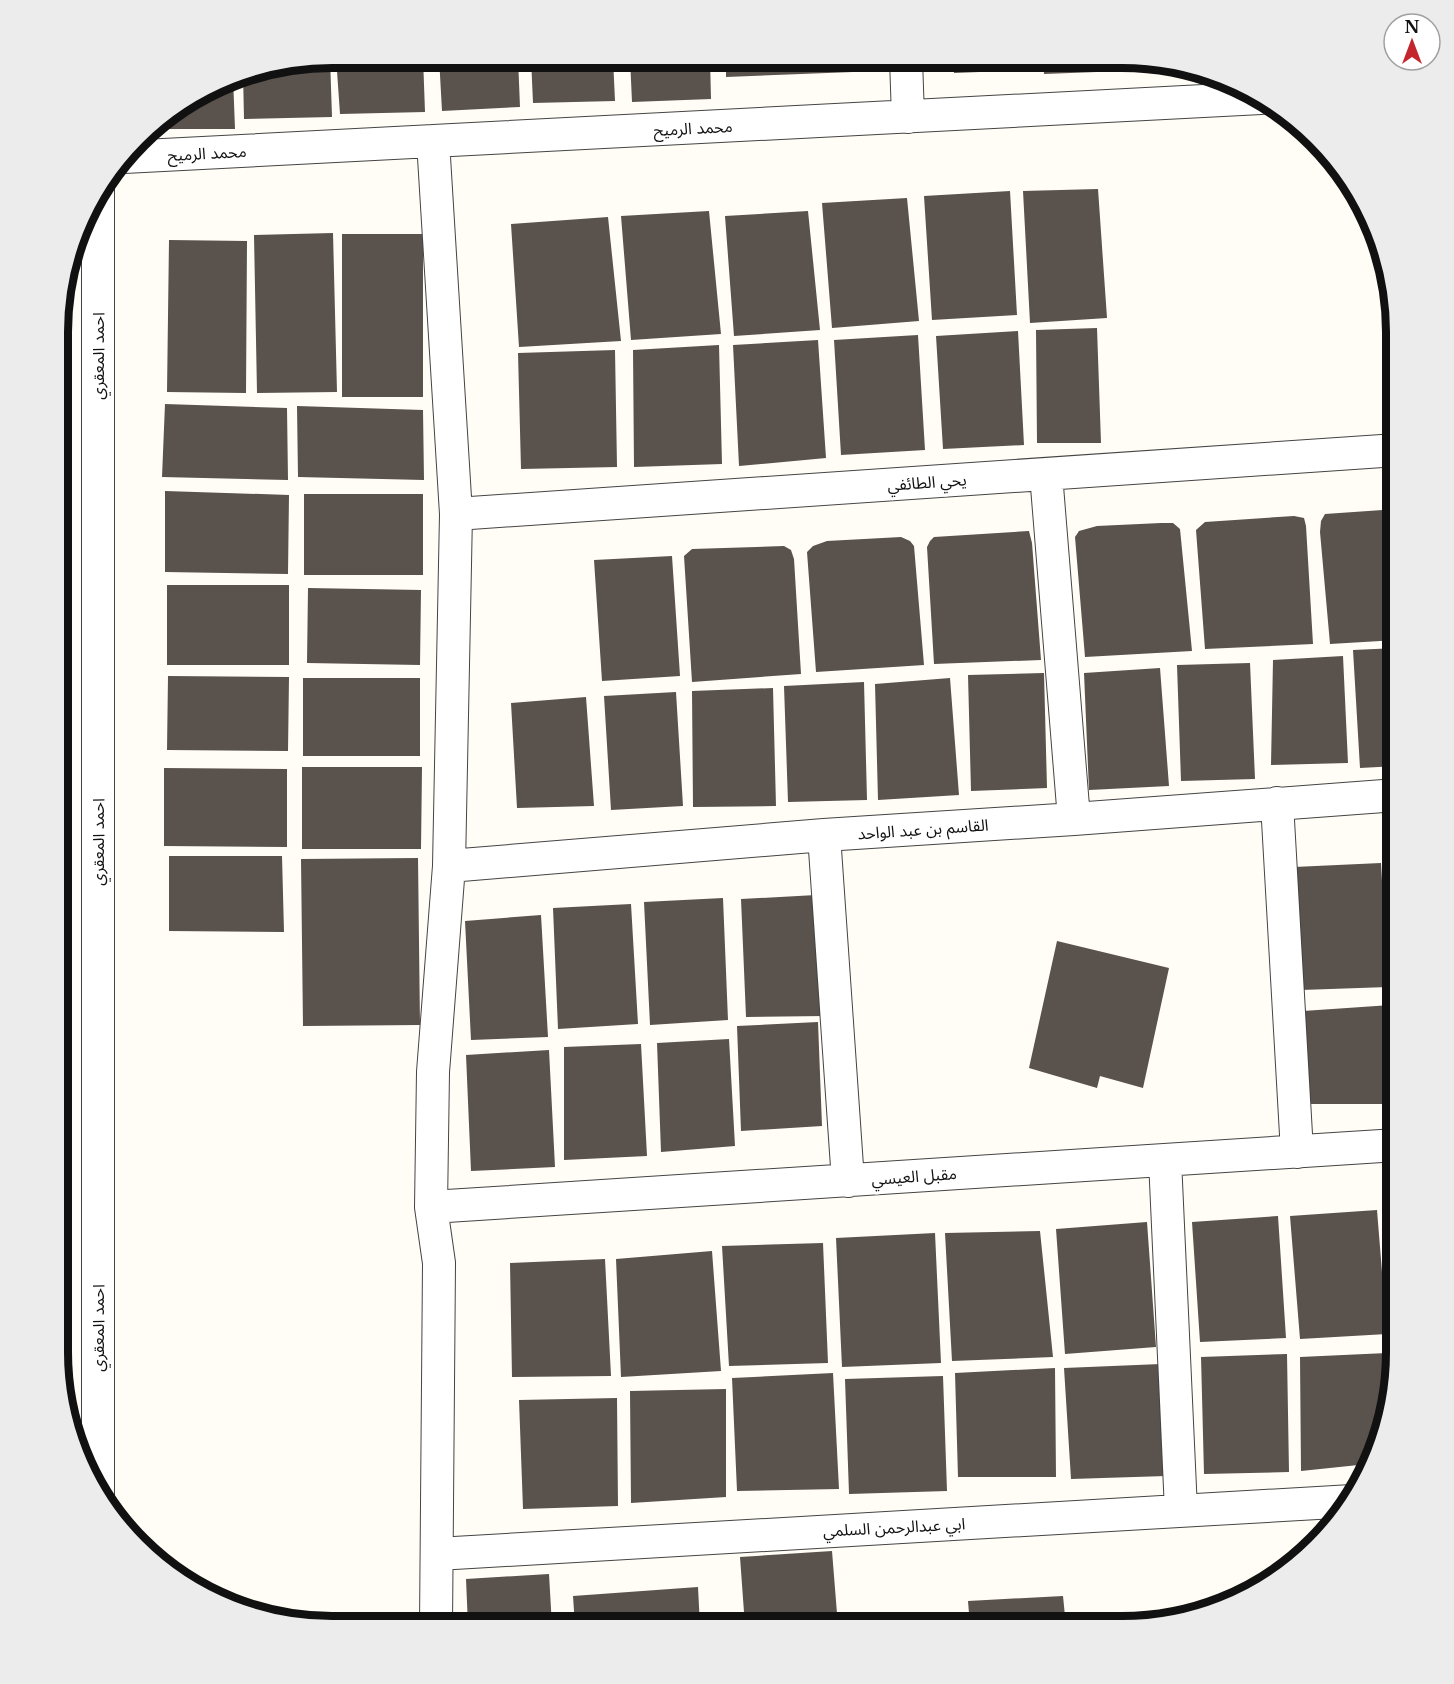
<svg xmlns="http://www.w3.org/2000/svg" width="1454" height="1684" font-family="'Libre Baskerville','Noto Sans Arabic',serif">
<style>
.building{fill:#5a524d}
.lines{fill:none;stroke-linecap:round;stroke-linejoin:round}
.street-casing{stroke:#444;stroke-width:34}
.street{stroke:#fff;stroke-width:32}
.labels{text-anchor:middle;stroke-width:6;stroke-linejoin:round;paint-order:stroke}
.street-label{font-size:16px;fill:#111;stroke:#fff}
.rim{fill:none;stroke:#111;stroke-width:8}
</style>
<rect width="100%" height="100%" fill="#fffdf5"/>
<path class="building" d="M330 57 332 117 244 119 243 72Z
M336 57H423L425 112 340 114Z
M439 57 518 58 520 107 442 111Z
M531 58H613L615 101 533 103Z
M630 58H710L711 99 632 102Z
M726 58 879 59V71L726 77Z
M953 59H1032V70L954 73Z
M1043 59H1123V71L1044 74Z
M1136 59H1159L1184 69 1136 70Z
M233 77 235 129H148L151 125Z
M1098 189 1107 318 1030 323 1023 191Z
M1010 191 1017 315 932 320 924 196Z
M907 198 919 321 832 328 822 203Z
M709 211 721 334 631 340 621 216Z
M808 211 820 330 734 336 725 216Z
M608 217 621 341 519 347 511 224Z
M333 233 337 392 257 393 254 235Z
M342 234H423V397H342Z
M169 240 247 241 246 393 167 392Z
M1097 328 1101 443H1037L1036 330Z
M1018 331 1024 445 943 449 936 336Z
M918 335 925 450 841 455 834 340Z
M818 340 826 458 739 466 733 345Z
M719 345 722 464 634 467 633 350Z
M615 350 617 467 521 469 518 353Z
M165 404 287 408 288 480 162 477Z
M297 406 423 410 424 480 298 477Z
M165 491 289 495 288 574 165 572Z
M304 494H423V575H304Z
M1397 509V640L1330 644 1320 532 1321 521 1325 514Z
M1294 516 1304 518 1306 526 1313 644 1205 649 1196 530 1205 522Z
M1161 523H1173L1180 529 1192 651 1085 657 1075 537 1079 531 1097 526Z
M1029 531 1032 543 1041 660 934 664 927 547 930 541 934 537Z
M901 537 910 541 914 546 924 665 816 672 807 552 813 546 827 541Z
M784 546 791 550 794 559 801 674 692 682 684 556 692 549Z
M672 556 680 676 602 681 594 560Z
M167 585H289V665H167Z
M308 588 421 590 420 665 307 663Z
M1397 648V766L1360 768 1353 650Z
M1343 656 1348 763 1271 765 1273 660Z
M1250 663 1255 779 1181 781 1177 665Z
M1160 668 1169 786 1089 790 1084 673Z
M1044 673 1047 788 971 791 968 675Z
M168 676 289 677 288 751 167 750Z
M303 678H420V756H303Z
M950 678 959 795 878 800 875 684Z
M864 682 867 800 788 802 784 686Z
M773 688 776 806 693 807 692 691Z
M676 692 683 806 611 810 604 696Z
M586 697 594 806 517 808 511 703Z
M302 767H422L421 849H302Z
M164 768 287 769V847L164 846Z
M169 856H282L284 932 169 931Z
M418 858 420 1025 303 1026 301 859Z
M1381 863 1388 987 1301 990 1294 867Z
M816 895 824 1016 746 1017 741 899Z
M723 898 728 1020 650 1025 644 902Z
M631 904 638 1024 558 1029 553 908Z
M541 915 548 1037 471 1040 465 921Z
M1057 941 1169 968 1143 1088 1100 1076 1097 1088 1029 1068Z
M1391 1005 1392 1104H1308L1303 1011Z
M818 1022 822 1126 741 1131 737 1026Z
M729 1039 735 1146 661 1152 657 1043Z
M641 1044 647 1156 564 1160V1047Z
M549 1050 555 1167 471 1171 466 1055Z
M1377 1210 1387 1334 1300 1339 1290 1216Z
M1389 1214H1396V1307H1395Z
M1278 1216 1286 1338 1200 1342 1192 1222Z
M1147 1222 1156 1347 1065 1354 1056 1229Z
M1040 1231 1053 1357 952 1361 945 1233Z
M935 1233 941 1363 842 1367 836 1238Z
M823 1243 828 1363 729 1366 722 1246Z
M712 1251 721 1371 621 1377 616 1259Z
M605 1259 611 1376 512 1377 510 1263Z
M1387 1353 1389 1395 1368 1464 1301 1471 1300 1357Z
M1287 1354 1289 1472 1204 1474 1201 1357Z
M1161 1364 1166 1476 1071 1479 1064 1368Z
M1055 1368 1056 1477H958L955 1373Z
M833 1373 839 1489 737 1491 732 1378Z
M943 1376 947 1491 849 1494 845 1379Z
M726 1389V1497L631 1503 630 1391Z
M617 1398 618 1506 523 1509 519 1400Z
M832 1551 838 1626H745L740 1557Z
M549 1574 552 1626H468L466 1579Z
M698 1587 700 1626H575L573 1596Z
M1063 1596 1066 1626H970L968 1601Z"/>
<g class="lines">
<g class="street-casing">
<path id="street" d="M906 59 908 117
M433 141 456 514 449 866 433 1072 431 1207 439 1263 436 1626
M124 157 1261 98
M98 189V1495
M1046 474 1074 819
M456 514 1397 450
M1277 803 1297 1152
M824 835 848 1181
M449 866 824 835 1074 819 1397 795
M1165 1160 1181 1510
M431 1207 1397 1145
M437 1554 1352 1501"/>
</g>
<use href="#street" class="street"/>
</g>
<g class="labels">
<g class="street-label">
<text transform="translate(693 128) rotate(-3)" y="6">محمد الرميح</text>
<text transform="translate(207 153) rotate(-3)" y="6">محمد الرميح</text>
<text transform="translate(98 356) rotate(-90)" y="6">احمد المعقري</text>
<text transform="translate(927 482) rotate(-4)" y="6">يحي الطائفي</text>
<text transform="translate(923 829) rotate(-4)" y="6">القاسم بن عبد الواحد</text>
<text transform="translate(98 842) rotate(-90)" y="6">احمد المعقري</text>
<text transform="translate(914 1176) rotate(-4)" y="6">مقبل العيسي</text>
<text transform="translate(98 1328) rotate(-90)" y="6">احمد المعقري</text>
<text transform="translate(894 1527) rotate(-3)" y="6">ابي عبدالرحمن السلمي</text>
</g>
</g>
<path d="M0 0H1454V1684H0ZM332 68H1122A264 264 0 0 1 1386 332V1352A264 264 0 0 1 1122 1616H332A264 264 0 0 1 68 1352V332A264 264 0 0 1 332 68Z" fill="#ececec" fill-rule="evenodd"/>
<path class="rim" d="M332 68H1122A264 264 0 0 1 1386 332V1352A264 264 0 0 1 1122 1616H332A264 264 0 0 1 68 1352V332A264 264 0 0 1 332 68Z"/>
<g transform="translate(1412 42)"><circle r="28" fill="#ffffff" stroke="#a0a0a0" stroke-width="1.5"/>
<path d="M0-4.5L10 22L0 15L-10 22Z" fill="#c4262e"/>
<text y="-9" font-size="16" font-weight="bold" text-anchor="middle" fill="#111111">N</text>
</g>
</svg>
